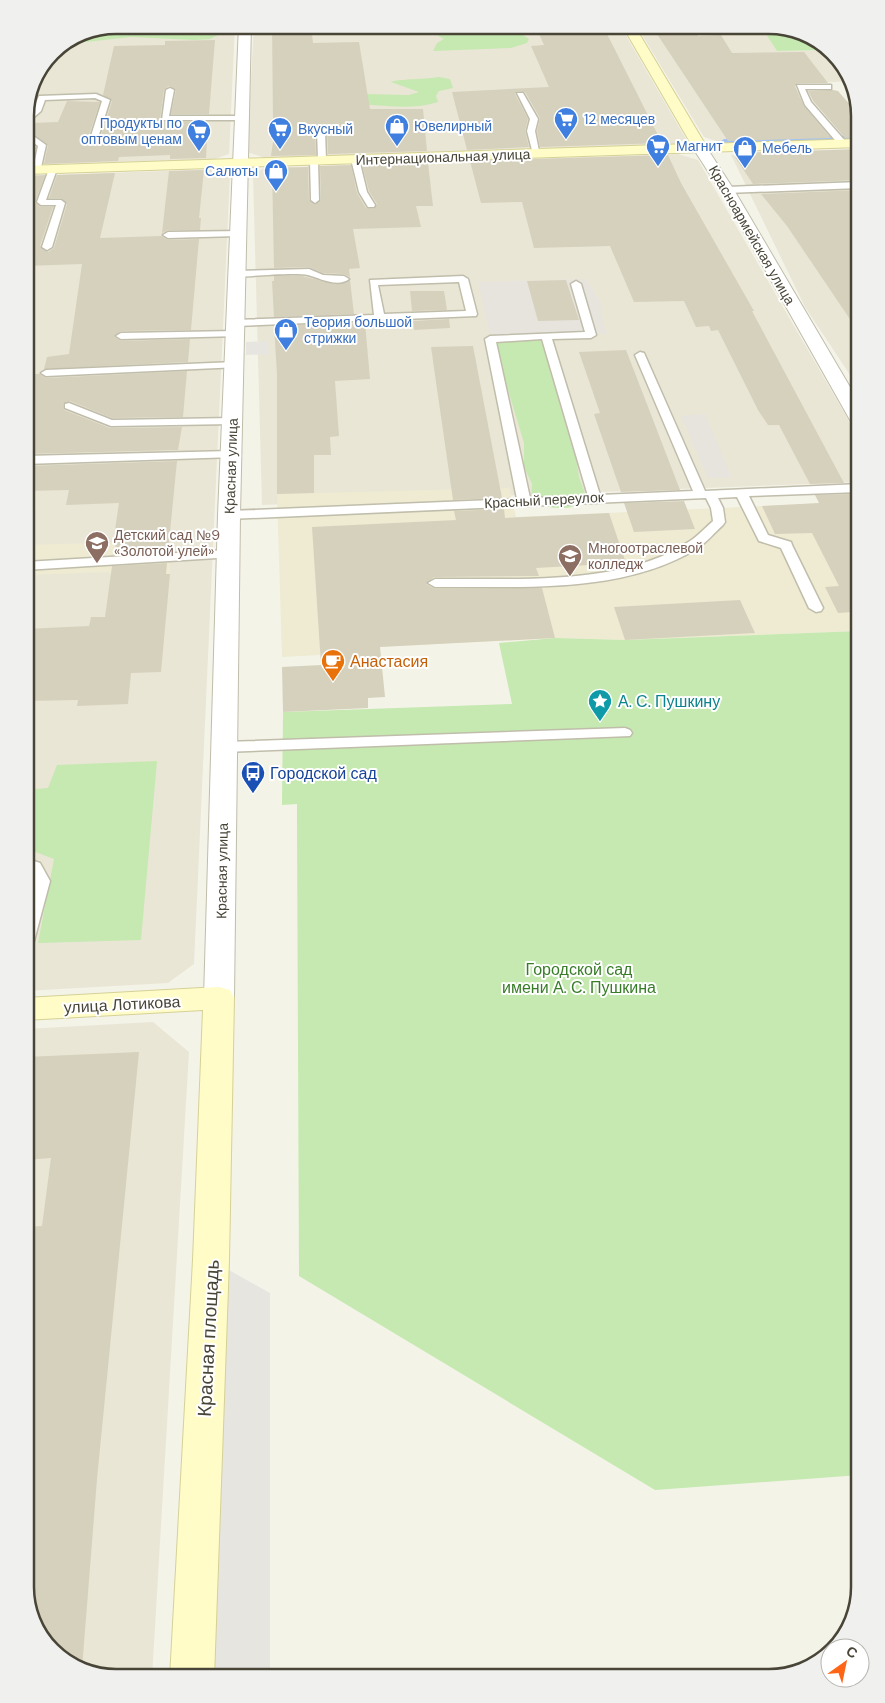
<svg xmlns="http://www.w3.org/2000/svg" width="885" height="1703" font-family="'DM Sans',sans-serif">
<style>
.residential{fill:#e9e6d6}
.industrial{fill:#e7e4dd}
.education{fill:#eeebd2}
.green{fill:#c5e9b0}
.parking{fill:#e6e5e0}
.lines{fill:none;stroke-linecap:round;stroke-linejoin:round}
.stream{fill:#a4c3f2;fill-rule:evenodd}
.building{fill:#d6d1bd}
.lane-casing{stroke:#c0bdab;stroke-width:3}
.street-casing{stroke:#c0bdab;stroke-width:2}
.secondary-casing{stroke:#d5d197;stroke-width:2}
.lane{fill:#fff;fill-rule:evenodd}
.street{fill:#fff;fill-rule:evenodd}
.secondary{fill:#fffcc8;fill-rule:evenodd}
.labels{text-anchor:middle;stroke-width:4;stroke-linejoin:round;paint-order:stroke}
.far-shop-label{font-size:14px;fill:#366cbe;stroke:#fff;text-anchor:start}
.far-street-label{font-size:14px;fill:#484537;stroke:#fff}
.far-education-label{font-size:14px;fill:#785e54;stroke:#fff;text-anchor:start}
.food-label{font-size:16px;fill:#c56008;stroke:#fff;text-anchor:start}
.culture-label{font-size:16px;fill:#0d838f;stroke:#fff;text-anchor:start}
.transit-label{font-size:16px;fill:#164399;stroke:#fff;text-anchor:start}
.park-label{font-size:16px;fill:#387c28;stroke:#fff}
.street-label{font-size:16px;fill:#484537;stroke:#fff}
.near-street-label{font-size:19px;fill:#484537;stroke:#fff}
.rim{fill:none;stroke:#484537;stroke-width:2.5}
</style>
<rect width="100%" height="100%" fill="#f4f3e8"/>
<path class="residential" d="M116 25H235L229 154 215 159 25 165V110L52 51 81 32Z
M254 25H620L686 139 672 145 265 158 247 152Z
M636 25H776L794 32 765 33 777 51 826 50 853 81 795 84 800 105 828 140 722 143 704 137Z
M860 151V390L805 307 731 155Z
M678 154 698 160 860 440V482L262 505 253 175 264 168Z
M217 169 230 174 194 964 168 983 25 991V176Z
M153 1022 189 1052 152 1678H110L65 1663 32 1622 25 1588V1029Z"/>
<path class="industrial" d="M586 279 600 301 603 323 608 334 490 335 478 282Z
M705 414 732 478H708L681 416Z"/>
<path class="education" d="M509 488 516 517 854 502 860 512V631L625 640 555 638 320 650V655L282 657 277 494Z
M169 541 170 574 111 576 109 572 25 575V545Z"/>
<path class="green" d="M115 25 221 29 220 34 210 39 195 40 131 37 86 42 72 38 81 32Z
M429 25C461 25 501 19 529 39L527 43 511 48 433 51 437 43 444 39 428 30Z
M794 32 824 44 840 64 826 50 777 51 765 33Z
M439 77 450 79 453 88 439 91 436 96 438 102C414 110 387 106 361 104L364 94 409 95 419 92 391 82C396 79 429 79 439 77Z
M539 339 547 350 556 371 560 406 574 445 579 477 587 499C570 513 552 508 531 503L532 484 524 467V443L506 383 490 344 506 340Z
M860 631V1475L655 1490 299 1276 297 818V804L282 805 283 712 512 704 499 643 555 638 625 640Z
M157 761 141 940 38 943 54 859 25 848V790L48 788 57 765Z"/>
<path class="parking" d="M268 341 269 354 246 355V342Z
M211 1260 270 1293V1678H192Z"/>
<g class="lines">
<path class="stream" d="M860 135V139L724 143 721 141 724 139Z"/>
</g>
<path class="building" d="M311 25 313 43 359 42 370 109H423L427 151 328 154 327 130 320 126 315 130 316 155 271 156 276 121H273L272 26Z
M651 25H692L698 36 721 35 732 53 804 52 828 83H797L795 86 804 106 831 138 728 141Z
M603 26 662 143 540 147 537 131 540 118 525 92 517 91 515 94 528 119 525 131 529 147 467 150 452 92 549 87 531 46 544 45 536 27Z
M215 40 209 114H171L176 90 169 86 164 90 160 120 162 122H208L206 158 170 159V155L119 157 118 161 44 164 48 145 29 131 31 123 58 122 67 101 100 102 88 138 89 141 99 142 112 101 103 95 114 46 165 45V41Z
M833 90 838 91 860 116V137L845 138 813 101 808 91Z
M27 140 36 147 32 164H25Z
M860 149V180L753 184 735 157H738L736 153Z
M668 155 681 183 754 311H752L844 483 810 484 779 425H768L758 410 718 330 711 331 709 326 696 327 684 301 634 302 610 246 534 248 522 202 481 203 470 161Z
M428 163 433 206H416L421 227 353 229 360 268 349 269 350 277 344 274 323 273 309 267 274 268 272 168 308 167 309 200 315 205 321 200 320 166 351 165 357 193 366 208 374 209 377 204 369 191 362 165Z
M204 170 199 218H201L200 230H168L162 233 169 171Z
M115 173 100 238 161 236 168 240 199 239 191 330 121 331 114 337 121 341 190 339 188 362 44 369 47 357 69 354 82 264 25 266V176L45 175 35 203 41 207H53L40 246 48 252 54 248 67 204 61 198H49L57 175Z
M860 190V334L787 226 761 194Z
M274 276H302L334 284 350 280 354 314 274 317 272 281H274Z
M566 280 579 320 538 321 527 281Z
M410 291H444L447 310 412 311Z
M449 319 450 328 414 330 413 321Z
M365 323 370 379 335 381 339 436 330 437 331 455H314V493L277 494V374L274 326Z
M473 346 502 498 453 500 431 347Z
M626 350 650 412 680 490 621 492 594 414 600 413 579 352Z
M187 371 183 417 112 418 70 401 63 404 64 410 110 428 182 427 178 450 25 454V374H40L46 378Z
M177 461 168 552 114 555 116 543H113L119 503 66 505 69 490 25 491V466Z
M850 494 860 512V627L853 612 838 613 825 587 839 586 812 533 775 534 762 506 819 503 815 495Z
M684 501 695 529 634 532 624 503Z
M504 509 505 518 609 513 626 563 536 568 539 576 434 577 426 584 435 589 542 588 555 638 380 647 385 697 368 698V708L283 712 282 667 321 665 312 527 456 520 454 511Z
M167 563 166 574H170L161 672 131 673 128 704 77 706 78 700 25 701V629L89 626 91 617H105L112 566Z
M740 600 755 633 625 640 614 607Z
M139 1052 97 1479 82 1669 65 1663 32 1622 25 1588V1291L30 1261H25V1227L42 1226 51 1158 25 1160V1057Z"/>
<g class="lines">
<g class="lane-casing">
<path id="lane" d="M797 85H831V89H805L811 102 846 142V146H840L805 105Z
M170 88 174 90 169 116H241L245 118 241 120H162L166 90Z
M517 93H523L538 119 535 131 540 156 533 154 527 131 530 119Z
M96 94 110 100 97 141 90 139 102 101 95 98 45 100 41 111 25 125V118L34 108 39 96Z
M321 128 325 130 326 160 322 163 318 160 317 130Z
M25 130 46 145 40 172 33 170 38 146 25 136Z
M355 156 359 159 367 192 375 205 374 207H368L359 192 351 159Z
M314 158 318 161 319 200 315 203 311 200 310 161Z
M53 166 57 169 46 200H61L65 203 52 247 47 250 42 247 56 205H41L37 202 49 169Z
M860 182V188L727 193 723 190 727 187Z
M241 231V235L238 236 168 238 163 235 168 232Z
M309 269 323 275 344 276 349 279C338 288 319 278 308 275 295 272 253 276 237 277L232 274 237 271Z
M463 276 468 279 477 314 476 316 236 326 231 323 236 320 374 315 370 280ZM459 282 466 311 384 314 378 285Z
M576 281 581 284 596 335 591 338 552 339 600 495 693 491 635 355 640 352 644 353 705 491 860 484V492L749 496 768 535 791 542 792 545 823 608 821 611 816 612 809 608 781 548 759 541 737 497 718 498 723 508 725 522 723 525C715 532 707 542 698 548 622 595 520 586 435 587L428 583 435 579C514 578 622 587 690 541 698 536 705 528 713 521L711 508 706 498 229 519 223 515 229 511 517 499 485 339 490 336 585 332 571 284ZM542 339 588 496 530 498 496 342Z
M236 331 241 334 240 336 121 339 116 336 121 333Z
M235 362 240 365 239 367 46 376 41 373 46 370Z
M69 403 112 420 233 418 239 421 233 424 111 426 65 408V404Z
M231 451 235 453V457L25 464V456Z
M228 550 234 554 233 557 25 570V562Z
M625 728 630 730 632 733 630 736 224 752 216 747 224 742Z
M25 858 40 863 50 881 34 941 31 945 25 947V911L34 881 25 870Z"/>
</g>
<g class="street-casing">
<path id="street" d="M239 25H251L240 515 234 998 230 1006 219 1009 208 1006 204 998 218 515Z
M700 144 705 145 734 190 860 404V426L853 424 850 420 720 190 693 148Z"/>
</g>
<g class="secondary-casing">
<path id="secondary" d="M622 25H634L705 144 860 139V147L25 174V166L691 144Z
M219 987 230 990 234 998 229 1260 214 1678H170L193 1260 203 1010 25 1020V998Z"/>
</g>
<use href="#lane" class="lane"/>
<use href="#street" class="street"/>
<use href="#secondary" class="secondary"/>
</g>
<defs>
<g id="supermarket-pin" transform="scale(1.25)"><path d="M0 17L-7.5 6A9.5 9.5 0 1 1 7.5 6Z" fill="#3f7fe0" stroke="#fff"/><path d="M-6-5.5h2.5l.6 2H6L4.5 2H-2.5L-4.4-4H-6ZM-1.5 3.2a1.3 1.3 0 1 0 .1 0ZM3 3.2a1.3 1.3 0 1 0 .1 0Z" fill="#fff"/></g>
<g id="shop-pin" transform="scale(1.25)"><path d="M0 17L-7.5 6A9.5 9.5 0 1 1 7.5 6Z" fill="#3f7fe0" stroke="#fff"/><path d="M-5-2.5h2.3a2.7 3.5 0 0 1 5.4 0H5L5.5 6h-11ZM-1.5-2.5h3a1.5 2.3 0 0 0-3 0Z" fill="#fff"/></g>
<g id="school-pin" transform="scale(1.25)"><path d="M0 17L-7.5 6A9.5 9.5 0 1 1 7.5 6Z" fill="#8d6e63" stroke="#fff"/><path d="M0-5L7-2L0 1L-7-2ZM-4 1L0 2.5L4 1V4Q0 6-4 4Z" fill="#fff"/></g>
<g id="university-pin" transform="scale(1.25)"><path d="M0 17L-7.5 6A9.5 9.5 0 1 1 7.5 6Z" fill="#8d6e63" stroke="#fff"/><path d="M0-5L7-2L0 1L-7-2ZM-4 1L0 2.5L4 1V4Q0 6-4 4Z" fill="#fff"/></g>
<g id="cafe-pin" transform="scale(1.25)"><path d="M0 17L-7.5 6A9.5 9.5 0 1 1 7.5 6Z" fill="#e8710a" stroke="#fff"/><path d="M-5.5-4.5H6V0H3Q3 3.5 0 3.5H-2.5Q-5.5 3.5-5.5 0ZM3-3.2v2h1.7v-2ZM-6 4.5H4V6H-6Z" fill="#fff"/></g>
<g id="sight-pin" transform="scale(1.25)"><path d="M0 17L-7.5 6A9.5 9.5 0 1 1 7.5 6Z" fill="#0f9aa8" stroke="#fff"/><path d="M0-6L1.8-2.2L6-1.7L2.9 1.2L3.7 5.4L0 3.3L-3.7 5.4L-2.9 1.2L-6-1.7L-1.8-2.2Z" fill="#fff"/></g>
<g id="bus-pin" transform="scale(1.25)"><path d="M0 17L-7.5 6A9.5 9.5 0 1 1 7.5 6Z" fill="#1a4fb4" stroke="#fff"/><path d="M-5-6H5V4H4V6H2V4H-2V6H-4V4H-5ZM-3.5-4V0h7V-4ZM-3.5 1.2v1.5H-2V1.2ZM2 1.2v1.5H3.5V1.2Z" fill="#fff"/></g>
</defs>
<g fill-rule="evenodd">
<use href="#supermarket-pin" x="566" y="119"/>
<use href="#shop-pin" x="397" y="126"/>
<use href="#supermarket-pin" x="280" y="129"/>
<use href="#supermarket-pin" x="199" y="131"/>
<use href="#supermarket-pin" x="658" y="146"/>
<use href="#shop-pin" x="745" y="148"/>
<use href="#shop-pin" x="276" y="171"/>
<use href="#shop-pin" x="286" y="330"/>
<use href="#school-pin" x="97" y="543"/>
<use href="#university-pin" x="570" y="556"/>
<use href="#cafe-pin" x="333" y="661"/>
<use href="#sight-pin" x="600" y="701"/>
<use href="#bus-pin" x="253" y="773"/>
</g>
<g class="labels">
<g class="far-shop-label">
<text x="584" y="124">12 месяцев</text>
<text x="182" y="128" text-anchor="end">Продукты по<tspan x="182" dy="16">оптовым ценам</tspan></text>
<text x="414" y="131">Ювелирный</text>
<text x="298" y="134">Вкусный</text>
<text x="676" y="151">Магнит</text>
<text x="762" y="153">Мебель</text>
<text x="258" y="176" text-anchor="end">Салюты</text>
<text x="304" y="327">Теория большой<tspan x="304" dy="16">стрижки</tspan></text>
</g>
<g class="far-street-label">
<text transform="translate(443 157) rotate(-2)" y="5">Интернациональная улица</text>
<text transform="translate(752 235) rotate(60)" y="5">Красноармейская улица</text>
<text transform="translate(231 466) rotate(-88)" y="5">Красная улица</text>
<text transform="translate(544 500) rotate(-3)" y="5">Красный переулок</text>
<text transform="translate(222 871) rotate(-89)" y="5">Красная улица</text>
</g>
<g class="far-education-label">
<text x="114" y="540">Детский сад №9<tspan x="114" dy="16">«Золотой улей»</tspan></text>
<text x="588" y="553">Многоотраслевой<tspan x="588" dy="16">колледж</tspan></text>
</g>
<g class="food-label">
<text x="350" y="667">Анастасия</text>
</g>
<g class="culture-label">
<text x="618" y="707">А. С. Пушкину</text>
</g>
<g class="transit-label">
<text x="270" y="779">Городской сад</text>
</g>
<g class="park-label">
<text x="579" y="975">Городской сад<tspan x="579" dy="18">имени А. С. Пушкина</tspan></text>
</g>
<g class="street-label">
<text transform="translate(122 1004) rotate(-3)" y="6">улица Лотикова</text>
</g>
<g class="near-street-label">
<text transform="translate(208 1338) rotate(-87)" y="7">Красная площадь</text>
</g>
</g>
<path d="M0 0H885V1703H0ZM116 34H769A82 82 0 0 1 851 116V1587A82 82 0 0 1 769 1669H116A82 82 0 0 1 34 1587V116A82 82 0 0 1 116 34Z" fill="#f0f0ef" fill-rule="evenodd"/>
<path class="rim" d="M116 34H769A82 82 0 0 1 851 116V1587A82 82 0 0 1 769 1669H116A82 82 0 0 1 34 1587V116A82 82 0 0 1 116 34Z"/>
<g transform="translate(845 1663) rotate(33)"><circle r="24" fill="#ffffff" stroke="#b6b5af"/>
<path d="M0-4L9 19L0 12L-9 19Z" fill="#fe6516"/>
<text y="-8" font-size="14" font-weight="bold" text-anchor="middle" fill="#484537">С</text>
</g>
</svg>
